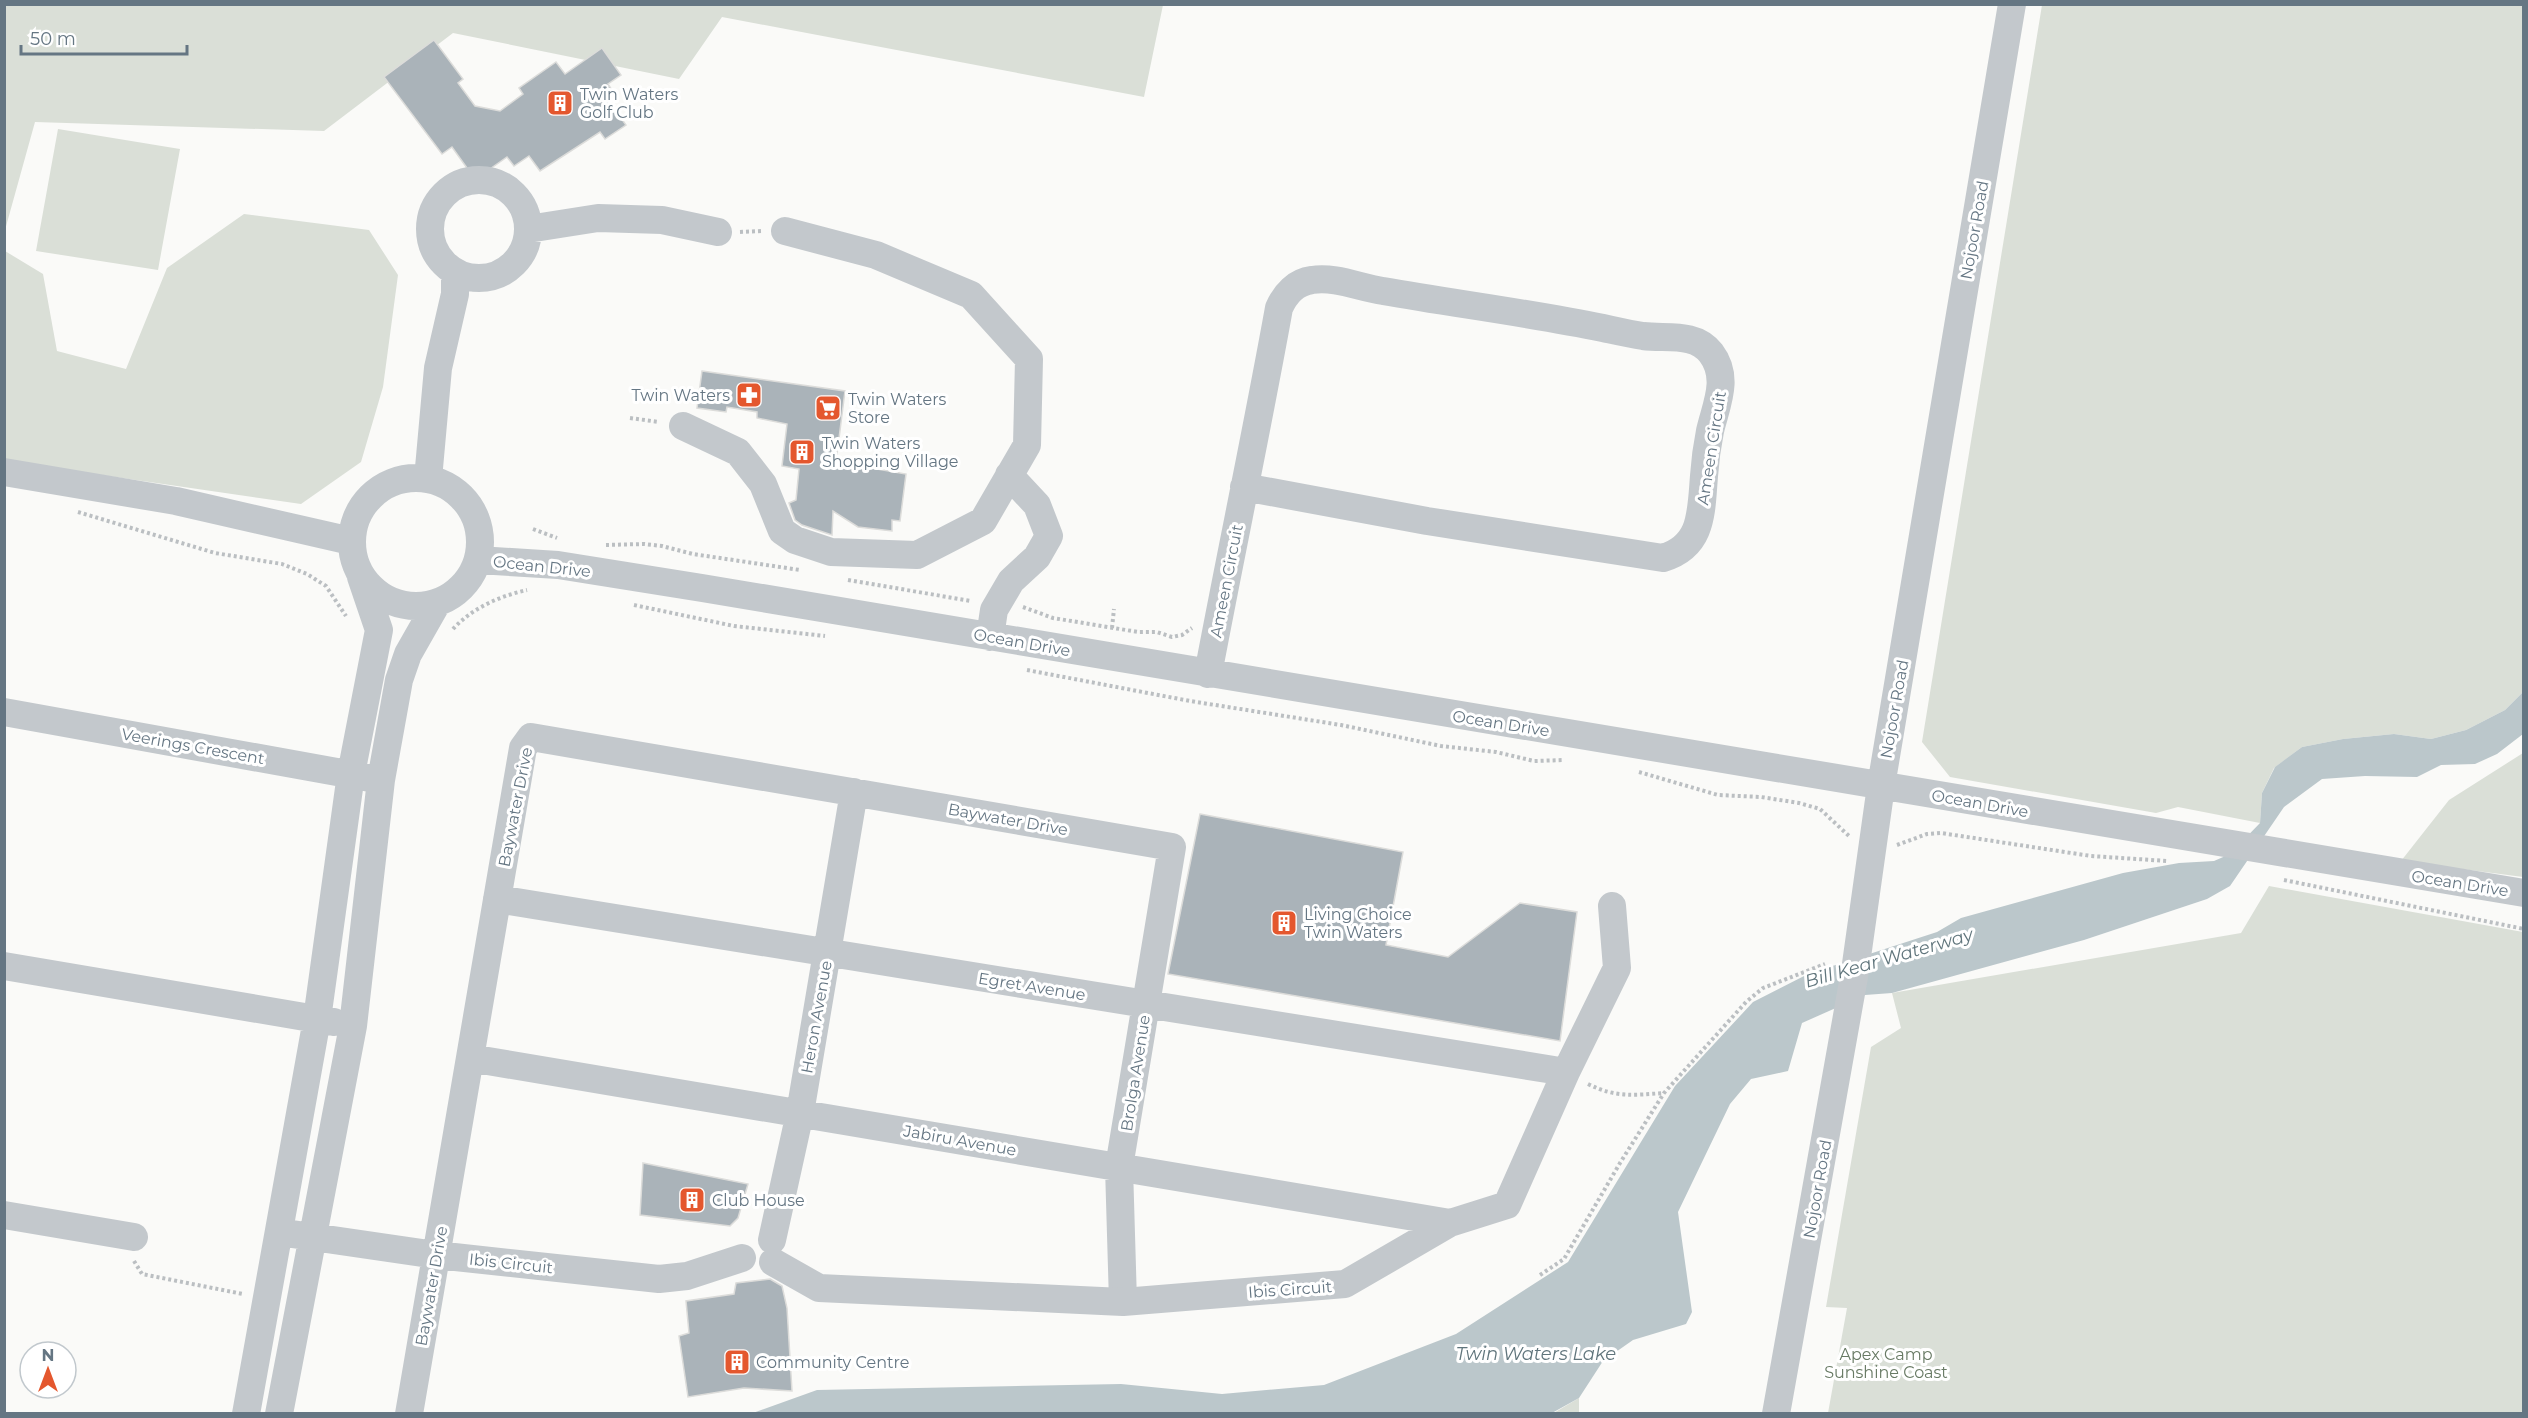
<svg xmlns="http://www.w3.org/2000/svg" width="2528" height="1418" font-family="Montserrat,sans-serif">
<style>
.green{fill:#dadfd7}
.water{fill:#bbc7cb}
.building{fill:#aab3b9;stroke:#dcdcda;stroke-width:1.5}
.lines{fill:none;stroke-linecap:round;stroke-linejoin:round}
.path{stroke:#bbbfc2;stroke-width:4;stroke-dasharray:3 3;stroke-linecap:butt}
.minor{stroke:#c3c8cc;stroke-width:28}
.labels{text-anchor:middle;stroke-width:6;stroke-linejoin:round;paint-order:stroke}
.poi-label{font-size:16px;fill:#657683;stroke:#fff;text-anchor:start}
.street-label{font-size:16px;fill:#657683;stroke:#fff}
.park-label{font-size:16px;fill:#687a64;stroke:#fff}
.water-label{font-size:18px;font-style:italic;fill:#60757c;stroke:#fff}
</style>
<rect width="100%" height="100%" fill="#fafaf8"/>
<path class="green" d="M5 5H1163L1144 97 722 17 679 79 453 33 324 131 35 122 5 230Z
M2042 5H2523V692L2505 710 2466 730 2431 739 2394 734 2343 739 2302 747 2274 768 2262 793 2260 823 2178 807 2156 813 1950 777 1922 742Z
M58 129 180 149 158 270 36 251Z
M244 214 369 230 398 275 383 387 361 462 301 504 5 461V251L43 274 57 351 126 369 167 268Z
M2523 753V877L2401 861 2449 800Z
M2269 886 2523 932V1413H1828L1847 1308 1826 1307 1871 1047 1901 1028 1892 993 2241 933Z
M1579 1398V1413L1552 1414Z"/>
<path class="water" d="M2523 692V734L2497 754 2475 764 2441 765 2417 777 2365 776 2322 779 2284 807 2230 886 2207 899 2084 940 1892 993 1865 995 1802 1023 1788 1071 1751 1079 1730 1104 1678 1212 1692 1312 1686 1324 1633 1340 1603 1361 1579 1398 1552 1413 750 1414 817 1390 1121 1384 1222 1394 1324 1385 1456 1334 1568 1262 1675 1086 1753 1002 1808 974 1937 932 1961 918 2123 873 2179 863 2214 861 2230 854 2260 823 2262 793 2275 767 2302 747 2343 739 2394 734 2431 739 2466 730 2505 710Z"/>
<path class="building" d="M434 40 463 79 458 83 475 106 500 111 523 94 519 88 556 62 565 74 602 48 621 75 608 84 615 95 608 100 626 125 605 139 600 132 540 171 529 156 514 166 507 157 487 171 467 168 452 147 442 154 384 77Z
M702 371 845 391 836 462 906 474 900 521 892 520V531L858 527 833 511 832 535 802 525 795 520 789 503 796 500 799 469 782 466 787 424 757 418V412L727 407 726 412 697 408Z
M1200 814 1403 852 1386 945 1448 957 1520 903 1577 912 1560 1041 1168 974Z
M643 1163 748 1184 738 1218 730 1226 640 1215Z
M770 1279 782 1286 787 1308 792 1391 744 1388 688 1397 679 1336 689 1333 686 1301 734 1294 736 1283Z"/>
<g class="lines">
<path class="path" d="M740 232 763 231
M630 418 659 422
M78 512 215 553 282 564 307 574 326 586 346 616
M533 529 557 538
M606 545 644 544 662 546 693 554 800 570
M848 580 971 601
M634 605 734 626 825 636
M1023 607 1053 618 1138 632H1157L1172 637 1182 635 1192 628
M1112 628 1114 609
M453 629C472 608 500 596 527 590
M1027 670 1190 701 1341 725 1441 746 1496 752 1534 761 1564 760
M1639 772 1718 795 1761 797 1799 803 1820 809 1849 836
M1897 845 1927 834 1941 833 2091 856 2167 861
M2284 880 2524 929
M1588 1084C1616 1098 1634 1095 1664 1093
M134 1261 142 1274 243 1294
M1540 1275 1564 1259 1620 1163 1664 1093 1746 1002 1763 988 1825 964"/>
<path class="minor" d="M430 229a49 49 0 1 1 98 0a49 49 0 1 1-98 0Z
M528 229 598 218 662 220 718 232
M683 426 738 452 763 484 782 531 795 540 831 552 917 555 983 521 1027 445 1029 359 971 295 876 255 785 231
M4 472 176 501 351 541
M352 542a64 64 0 1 1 128 0a64 64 0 1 1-128 0Z
M428 479 438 368 455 294V272
M478 560 558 565 702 588 2524 893
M990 637 994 610 1011 581 1037 557 1049 536 1037 505 1009 475
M1208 674C1231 552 1257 430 1279 308 1285 294 1296 282 1312 280 1335 276 1361 288 1383 291 1457 304 1530 313 1603 328 1617 331 1630 334 1643 336 1667 339 1695 332 1711 353 1730 378 1716 405 1710 431 1707 446 1705 461 1704 476 1701 512 1703 546 1663 558L1427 521 1244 487
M4 712 370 778
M497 899 1566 1072
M4 966 334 1022
M470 1058 1450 1223
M4 1215 134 1237
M292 1234 436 1255 659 1279 687 1276 742 1258
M772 1240 800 1113 854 792
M773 1262 819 1288 1123 1302 1345 1284 1450 1223 1507 1205 1566 1072 1617 968 1612 906
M246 1414 317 1019 351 774 379 630 361 577
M279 1414 353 1026 381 780 399 680 408 654 437 603
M409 1414 523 748 531 737 1172 847 1119 1167 1123 1302
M1776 1414 1855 971 1881 786 2012 4"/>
</g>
<defs>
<g id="building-square" transform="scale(1.35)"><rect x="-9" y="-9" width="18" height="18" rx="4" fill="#e4572e" stroke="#fff"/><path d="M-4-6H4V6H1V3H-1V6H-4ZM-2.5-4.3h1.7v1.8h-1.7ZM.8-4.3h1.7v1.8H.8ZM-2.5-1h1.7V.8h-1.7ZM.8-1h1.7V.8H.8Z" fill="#fff"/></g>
<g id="pharmacy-square" transform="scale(1.35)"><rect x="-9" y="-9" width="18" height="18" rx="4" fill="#e4572e" stroke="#fff"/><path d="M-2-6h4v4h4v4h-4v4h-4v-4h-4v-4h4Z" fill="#fff"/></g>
<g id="supermarket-square" transform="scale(1.35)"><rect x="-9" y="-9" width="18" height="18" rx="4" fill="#e4572e" stroke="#fff"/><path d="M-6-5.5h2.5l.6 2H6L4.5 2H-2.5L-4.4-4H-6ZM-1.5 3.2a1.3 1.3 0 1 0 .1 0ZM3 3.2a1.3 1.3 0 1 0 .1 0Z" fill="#fff"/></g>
</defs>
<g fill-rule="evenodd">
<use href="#building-square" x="560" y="103"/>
<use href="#pharmacy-square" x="749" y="395"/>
<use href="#supermarket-square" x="828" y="408"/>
<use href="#building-square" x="802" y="452"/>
<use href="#building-square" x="1284" y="923"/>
<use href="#building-square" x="692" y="1200"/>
<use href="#building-square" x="737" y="1362"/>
</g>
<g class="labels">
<g class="poi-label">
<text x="580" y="100">Twin Waters<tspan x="580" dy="18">Golf Club</tspan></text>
<text x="730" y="401" text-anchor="end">Twin Waters</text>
<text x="848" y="405">Twin Waters<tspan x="848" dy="18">Store</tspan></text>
<text x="822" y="449">Twin Waters<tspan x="822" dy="18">Shopping Village</tspan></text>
<text x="1304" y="920">Living Choice<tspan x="1304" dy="18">Twin Waters</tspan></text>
<text x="712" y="1206">Club House</text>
<text x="756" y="1368">Community Centre</text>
</g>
<g class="street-label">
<text transform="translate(1974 230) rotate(-80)" y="6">Nojoor Road</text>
<text transform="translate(1711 448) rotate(-81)" y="6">Ameen Circuit</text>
<text transform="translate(542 566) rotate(6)" y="6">Ocean Drive</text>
<text transform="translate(1226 581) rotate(-79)" y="6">Ameen Circuit</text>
<text transform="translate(1022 642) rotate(10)" y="6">Ocean Drive</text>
<text transform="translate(1894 709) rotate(-80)" y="6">Nojoor Road</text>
<text transform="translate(1501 723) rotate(9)" y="6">Ocean Drive</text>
<text transform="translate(193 746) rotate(10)" y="6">Veerings Crescent</text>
<text transform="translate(1980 803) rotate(10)" y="6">Ocean Drive</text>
<text transform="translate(515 807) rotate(-79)" y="6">Baywater Drive</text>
<text transform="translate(1008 819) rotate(10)" y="6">Baywater Drive</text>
<text transform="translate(2460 883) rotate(9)" y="6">Ocean Drive</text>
<text transform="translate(1032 986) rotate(9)" y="6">Egret Avenue</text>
<text transform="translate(816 1017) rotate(-80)" y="6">Heron Avenue</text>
<text transform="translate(1135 1073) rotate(-81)" y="6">Brolga Avenue</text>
<text transform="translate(960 1140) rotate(10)" y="6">Jabiru Avenue</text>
<text transform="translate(1817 1189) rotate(-80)" y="6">Nojoor Road</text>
<text transform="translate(511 1263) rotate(6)" y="6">Ibis Circuit</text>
<text transform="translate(431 1286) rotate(-80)" y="6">Baywater Drive</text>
<text transform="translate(1290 1289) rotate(-4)" y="6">Ibis Circuit</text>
</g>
<g class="park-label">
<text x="1886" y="1360">Apex Camp<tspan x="1886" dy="18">Sunshine Coast</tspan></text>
</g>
<g class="water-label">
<text transform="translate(1889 958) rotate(-16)" y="6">Bill Kear Waterway</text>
<text x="1536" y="1360">Twin Waters Lake</text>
</g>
</g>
<rect width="2528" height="1418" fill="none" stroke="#657683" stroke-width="12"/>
<g transform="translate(48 1370)"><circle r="28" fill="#ffffff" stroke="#c1c8cd" stroke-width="1.5"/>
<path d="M0-4.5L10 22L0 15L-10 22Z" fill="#e4572e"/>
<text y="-9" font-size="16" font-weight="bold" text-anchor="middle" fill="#657683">N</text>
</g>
<path d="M21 45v9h166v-9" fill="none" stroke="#657683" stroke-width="3"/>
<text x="30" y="45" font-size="18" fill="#657683" stroke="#ffffff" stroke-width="4.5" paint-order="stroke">50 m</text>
</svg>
